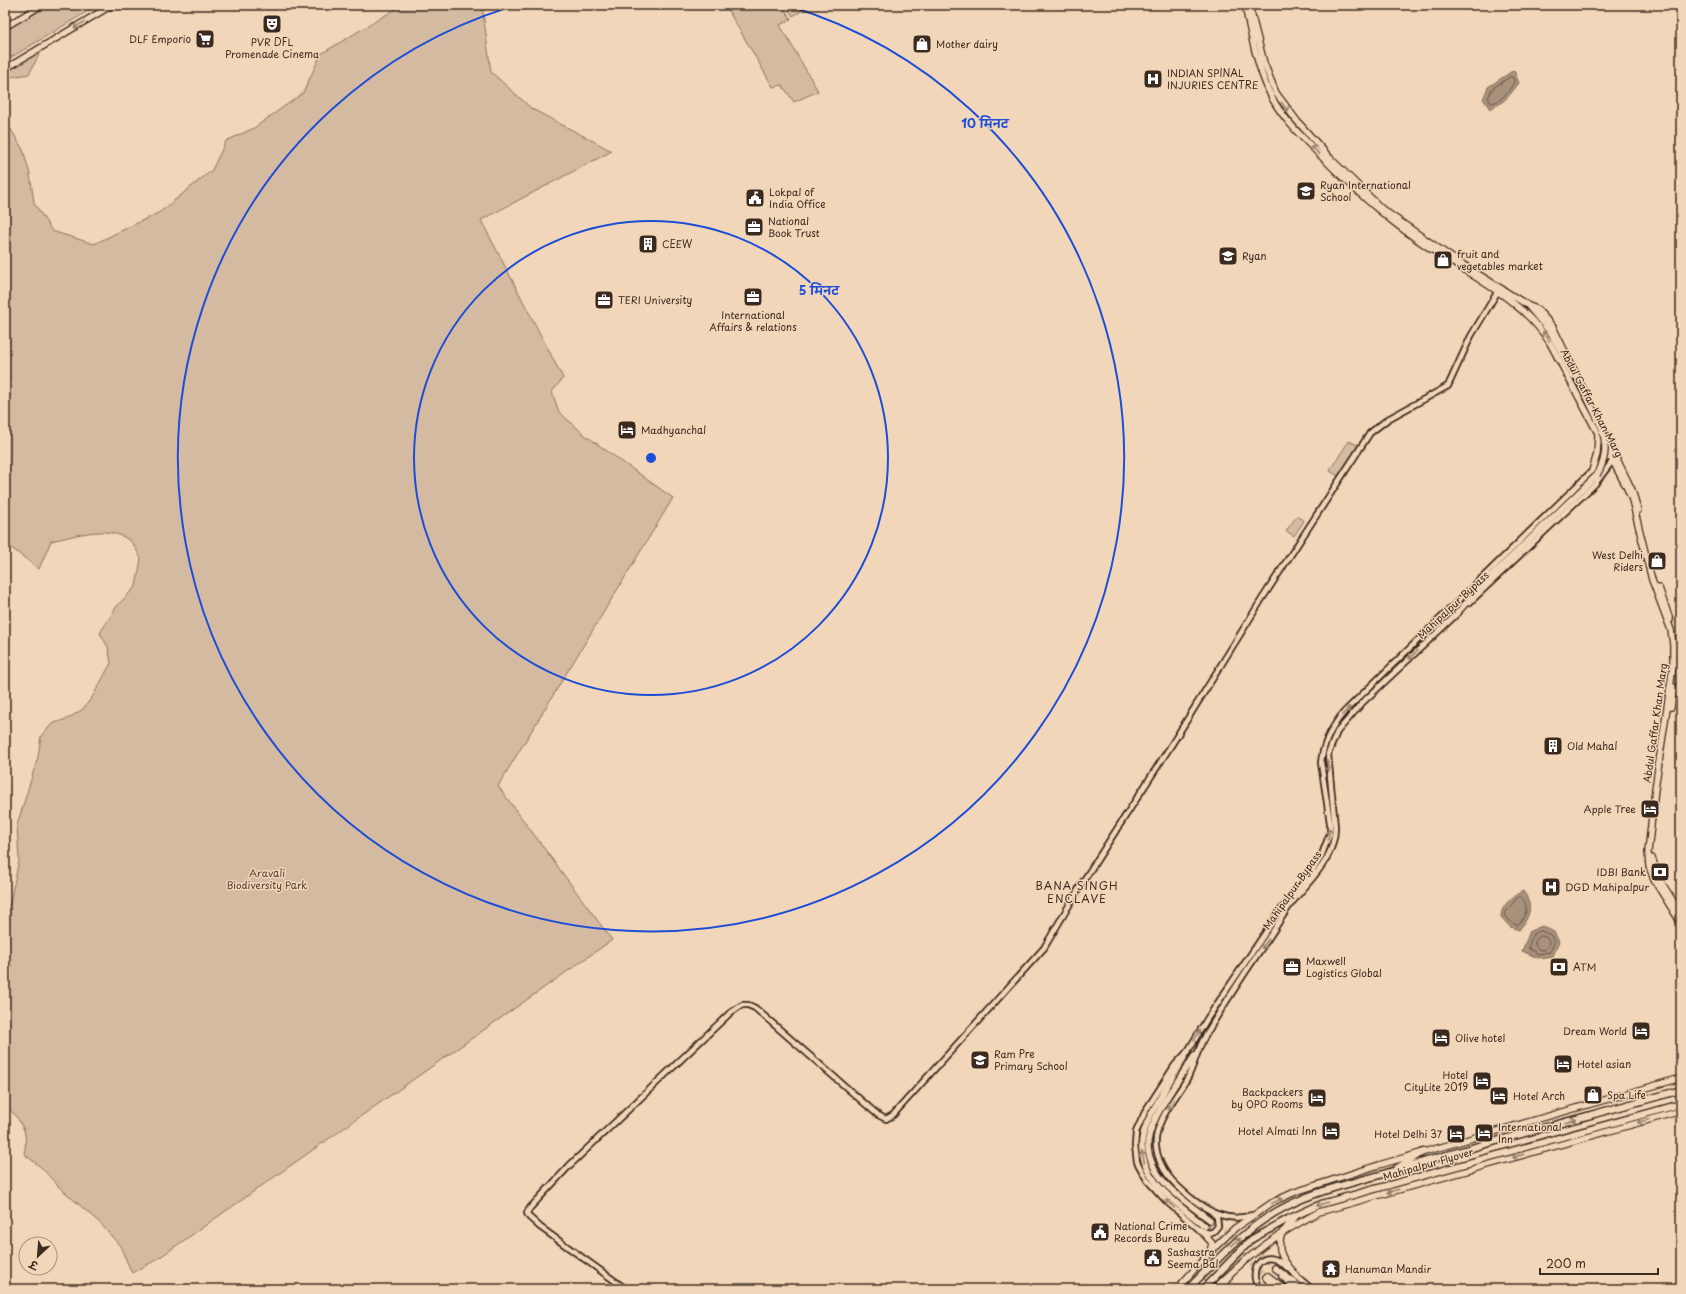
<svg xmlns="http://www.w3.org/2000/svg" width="1686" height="1294" font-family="'Playpen Sans','Playpen Sans Deva',sans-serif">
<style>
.green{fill:#d4baa0;stroke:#88725f}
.water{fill:#a9927c;stroke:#7d6856}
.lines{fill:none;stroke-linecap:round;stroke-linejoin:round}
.shore{stroke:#675444;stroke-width:1}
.major-tunnel{stroke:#cdb49a;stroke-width:5.5;stroke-dasharray:5.5 3;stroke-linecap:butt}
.minor-casing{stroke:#3b2a1e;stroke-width:8}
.major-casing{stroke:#3b2a1e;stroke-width:8}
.highway-casing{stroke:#3b2a1e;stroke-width:9}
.minor{stroke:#f2d6b9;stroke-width:4.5}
.major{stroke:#f2d6b9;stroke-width:5.5}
.highway{stroke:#f2d6b9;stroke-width:6}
.rail-casing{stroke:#3b2a1e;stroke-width:2.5}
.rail{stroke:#f2d6b9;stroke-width:1;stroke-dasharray:3;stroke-linecap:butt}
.major-bridge-casing{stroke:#3b2a1e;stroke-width:8;stroke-linecap:butt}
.major-bridge{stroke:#f2d6b9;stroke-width:5.5}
.oneway{stroke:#96806c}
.ring{fill:none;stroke:#1d4ed8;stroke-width:2}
.labels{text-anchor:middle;stroke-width:3;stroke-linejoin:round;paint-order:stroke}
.poi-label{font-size:10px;fill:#3b2a1e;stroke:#f2d6b9;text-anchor:start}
.street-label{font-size:10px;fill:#3b2a1e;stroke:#f2d6b9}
.park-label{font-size:10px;fill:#524032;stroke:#f2d6b9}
.neighbourhood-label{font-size:11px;letter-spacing:1px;fill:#3b2a1e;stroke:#f2d6b9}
.centre{fill:#1d4ed8;stroke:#f2d6b9;stroke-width:2}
.ring-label{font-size:12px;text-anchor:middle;font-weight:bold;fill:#1d4ed8;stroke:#f2d6b9;stroke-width:3;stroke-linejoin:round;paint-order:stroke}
</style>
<rect width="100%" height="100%" fill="#f2d6b9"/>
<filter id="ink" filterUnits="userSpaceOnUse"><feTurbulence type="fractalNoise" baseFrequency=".025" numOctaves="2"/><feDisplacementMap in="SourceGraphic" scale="8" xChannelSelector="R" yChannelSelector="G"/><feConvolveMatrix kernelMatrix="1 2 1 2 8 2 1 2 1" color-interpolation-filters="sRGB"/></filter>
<g filter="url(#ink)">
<path class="green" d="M50 5H98L5 61V30Z
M402 5H482L491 72 532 109 612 151 481 220 563 378 552 392 559 412 586 436 673 498 498 786 612 940 156 1260 132 1273 120 1246 100 1223 58 1186 42 1168 24 1154C29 1129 21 1122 5 1104V910L10 903 19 860 17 825 38 757 41 736 52 724 69 718 83 709 93 696 111 663 108 647 100 633 117 606 136 586 141 559C138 553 134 544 129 540 106 524 76 536 51 541L39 569 5 543V127L9 126 23 150 30 174 34 203 52 231 94 244 160 212 212 170 226 141 254 128 303 93 321 54Z
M725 5H782L791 19 780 25 818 91 794 102 782 85 773 87Z
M786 5H812L793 16Z
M41 51 29 74 5 78V72Z
M1349 441 1358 445V448L1340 476H1338L1330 471 1331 468Z
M1297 516 1304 521 1294 536 1286 531Z"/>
<path class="water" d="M1514 70 1519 83C1510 95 1504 103 1490 109L1483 99 1488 87Z
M1523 891C1534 905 1530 917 1519 930L1510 927 1501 917C1501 905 1513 896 1523 891Z
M1542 926 1554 932 1559 942 1553 956 1538 958 1522 951 1530 931Z"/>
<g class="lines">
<path class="shore" d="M1510 77H1513L1514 82C1509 91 1502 102 1491 103L1488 98 1492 89Z
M1521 897C1530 904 1526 919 1517 925 1512 923 1506 919 1505 913L1517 898Z
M1541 931 1551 935 1554 943 1550 952 1538 954 1528 948 1533 934Z
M1535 943a7 7 0 1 1 14 0a7 7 0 1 1-14 0Z"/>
<path class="major-tunnel" d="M1210 1220 1256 1252 1275 1268
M1205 1226 1248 1261 1266 1278"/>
<g class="minor-casing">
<path id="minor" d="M1469 603 1595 484 1614 459
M1212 1212 1217 1217 1218 1226 1214 1231 1209 1233 1200 1230 1168 1203 1147 1180 1137 1162 1135 1146 1136 1132 1146 1110 1175 1065 1188 1051 1207 1019 1280 911 1311 873 1321 857 1330 833V823L1321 763C1323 743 1332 726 1345 711L1592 471 1612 454
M1252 1215C1228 1223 1209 1212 1191 1198 1174 1184 1159 1170 1156 1147 1153 1122 1177 1097 1188 1077 1194 1065 1197 1052 1203 1040 1221 1008 1242 977 1263 946 1272 934 1279 921 1288 908 1306 882 1335 862 1335 827L1328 754 1337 732 1363 702 1459 612
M1295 1275 1312 1289
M626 1289 540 1227 529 1217 527 1213 530 1208 570 1165 730 1013 742 1005H748L755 1008 878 1115 886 1119 893 1115 1044 948 1084 880 1172 744 1262 599 1370 433 1388 419 1448 386 1471 336 1498 291
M1260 1289C1249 1278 1256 1254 1274 1259 1280 1261 1285 1266 1290 1270"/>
</g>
<g class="major-casing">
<path id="major" d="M1245 5C1251 36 1258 70 1272 98 1284 120 1303 138 1321 156 1360 195 1395 227 1442 256 1481 281 1525 303 1550 343L1626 486 1632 500 1652 580 1671 630 1673 645V667L1655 789 1648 852 1649 866 1654 880 1681 923
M1249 5 1264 63 1276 93 1297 121 1330 158 1382 209 1454 259 1529 306 1537 309 1553 327 1632 490 1638 510
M5 27 42 5
M5 69 112 5
M1529 307 1551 333 1574 376
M1592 471 1597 454 1598 435
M1659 588 1670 620
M1457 613 1485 582 1597 475
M1671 707 1674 687
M1652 858 1660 880 1681 914
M1188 1051C1179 1066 1170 1080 1162 1095 1142 1127 1131 1151 1157 1184 1170 1200 1189 1213 1205 1226
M1195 1055C1181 1077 1151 1116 1148 1141 1146 1160 1160 1180 1174 1192 1185 1202 1198 1211 1210 1220
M1200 1230 1212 1243 1210 1252
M1283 1231C1274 1250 1284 1262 1297 1276
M1275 1268 1303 1289
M1268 1276 1285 1289
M1282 1276 1296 1289
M1266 1278 1276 1289
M1177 1289 1210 1252 1235 1228 1273 1202 1295 1192 1379 1165 1681 1078
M1214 1289C1250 1254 1275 1235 1319 1212L1681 1111
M1222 1289 1229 1278"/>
</g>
<g class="highway-casing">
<path id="highway" d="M1397 1168 1423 1152
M1284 1231 1296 1216
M1188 1289C1219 1258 1248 1225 1287 1206 1320 1189 1358 1182 1393 1171 1488 1142 1585 1117 1681 1090
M1203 1289 1252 1239 1288 1219 1321 1204 1681 1104"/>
</g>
<use href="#minor" class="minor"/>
<use href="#major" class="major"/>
<use href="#highway" class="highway"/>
<g class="rail-casing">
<path id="rail" d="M325 1287 327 1289"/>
</g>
<use href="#rail" class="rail"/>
<g class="major-bridge-casing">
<path id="major-bridge" d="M1597 475C1605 461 1607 449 1603 433"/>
</g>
<use href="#major-bridge" class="major-bridge"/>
</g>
<defs><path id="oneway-shaft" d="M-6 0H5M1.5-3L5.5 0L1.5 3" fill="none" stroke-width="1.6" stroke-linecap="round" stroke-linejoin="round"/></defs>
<g class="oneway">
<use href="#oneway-shaft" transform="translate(79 25) rotate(149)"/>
<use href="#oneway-shaft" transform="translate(1285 107) rotate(52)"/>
<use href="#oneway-shaft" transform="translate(1315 150) rotate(-134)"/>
<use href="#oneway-shaft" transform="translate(1546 336) rotate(-124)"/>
<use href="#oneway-shaft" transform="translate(1413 655) rotate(136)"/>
<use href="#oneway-shaft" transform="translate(1346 711) rotate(-45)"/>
<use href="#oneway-shaft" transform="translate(1328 766) rotate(87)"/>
<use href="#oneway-shaft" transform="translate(1329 834) rotate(-81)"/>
<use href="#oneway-shaft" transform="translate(1265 944) rotate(124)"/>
<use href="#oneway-shaft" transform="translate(1197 1035) rotate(-59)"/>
<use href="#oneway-shaft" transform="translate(1171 1104) rotate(121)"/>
<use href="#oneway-shaft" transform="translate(1571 1121) rotate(-16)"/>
<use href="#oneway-shaft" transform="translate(1643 1121) rotate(165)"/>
<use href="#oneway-shaft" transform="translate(1518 1156) rotate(164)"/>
<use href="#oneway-shaft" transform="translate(1143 1157) rotate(-104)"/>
<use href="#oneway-shaft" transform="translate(1393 1191) rotate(164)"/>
<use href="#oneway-shaft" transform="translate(1277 1201) rotate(-26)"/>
<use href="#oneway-shaft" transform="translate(1170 1204) rotate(-138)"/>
<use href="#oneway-shaft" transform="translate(1322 1204) rotate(163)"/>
<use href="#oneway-shaft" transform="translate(1236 1242) rotate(-41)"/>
</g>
</g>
<g class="ring">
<circle cx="651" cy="458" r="237"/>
<path d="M789 6A473 473 0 1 1 513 6"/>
</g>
<defs>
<g id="theatre-square" transform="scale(1)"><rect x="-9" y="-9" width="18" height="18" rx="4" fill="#3b2a1e" stroke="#f2d6b9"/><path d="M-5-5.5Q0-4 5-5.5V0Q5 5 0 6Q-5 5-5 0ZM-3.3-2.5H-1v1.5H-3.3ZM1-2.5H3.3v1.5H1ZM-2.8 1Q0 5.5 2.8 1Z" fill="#fff"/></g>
<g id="supermarket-square" transform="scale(1)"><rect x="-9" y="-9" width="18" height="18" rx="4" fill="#3b2a1e" stroke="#f2d6b9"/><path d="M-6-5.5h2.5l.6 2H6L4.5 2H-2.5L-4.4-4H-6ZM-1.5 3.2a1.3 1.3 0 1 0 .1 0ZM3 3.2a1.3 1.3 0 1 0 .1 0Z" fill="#fff"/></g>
<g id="shop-square" transform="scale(1)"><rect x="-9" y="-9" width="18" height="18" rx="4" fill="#3b2a1e" stroke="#f2d6b9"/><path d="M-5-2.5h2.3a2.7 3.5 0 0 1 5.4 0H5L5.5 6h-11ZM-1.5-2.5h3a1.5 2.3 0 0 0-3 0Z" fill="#fff"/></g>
<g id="hospital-square" transform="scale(1)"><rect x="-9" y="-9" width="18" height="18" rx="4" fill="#3b2a1e" stroke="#f2d6b9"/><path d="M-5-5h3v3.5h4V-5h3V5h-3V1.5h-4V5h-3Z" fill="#fff"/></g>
<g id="school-square" transform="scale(1)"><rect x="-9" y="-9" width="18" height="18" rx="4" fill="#3b2a1e" stroke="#f2d6b9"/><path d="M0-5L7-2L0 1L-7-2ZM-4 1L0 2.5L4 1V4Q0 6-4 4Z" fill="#fff"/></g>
<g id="civic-square" transform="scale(1)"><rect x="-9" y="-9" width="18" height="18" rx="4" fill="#3b2a1e" stroke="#f2d6b9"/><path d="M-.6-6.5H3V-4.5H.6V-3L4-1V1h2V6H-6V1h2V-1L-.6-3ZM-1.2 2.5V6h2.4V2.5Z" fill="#fff"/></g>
<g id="office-square" transform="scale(1)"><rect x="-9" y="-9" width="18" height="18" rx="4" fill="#3b2a1e" stroke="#f2d6b9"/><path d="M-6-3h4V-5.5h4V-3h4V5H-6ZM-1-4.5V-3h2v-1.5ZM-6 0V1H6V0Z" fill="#fff"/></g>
<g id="building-square" transform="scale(1)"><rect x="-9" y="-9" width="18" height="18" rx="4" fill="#3b2a1e" stroke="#f2d6b9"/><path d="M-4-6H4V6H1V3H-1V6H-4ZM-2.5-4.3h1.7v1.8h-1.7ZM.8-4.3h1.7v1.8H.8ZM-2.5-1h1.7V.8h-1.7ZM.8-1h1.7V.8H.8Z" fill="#fff"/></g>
<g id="hotel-square" transform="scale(1)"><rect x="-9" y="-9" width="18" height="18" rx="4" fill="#3b2a1e" stroke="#f2d6b9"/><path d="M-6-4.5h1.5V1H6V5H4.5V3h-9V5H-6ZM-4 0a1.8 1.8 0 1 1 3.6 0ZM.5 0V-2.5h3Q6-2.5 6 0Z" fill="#fff"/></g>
<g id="bank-square" transform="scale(1)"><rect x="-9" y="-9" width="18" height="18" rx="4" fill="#3b2a1e" stroke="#f2d6b9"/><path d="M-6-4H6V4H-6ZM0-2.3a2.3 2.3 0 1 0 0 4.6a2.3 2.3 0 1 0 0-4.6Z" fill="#fff"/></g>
<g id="temple-square" transform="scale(1)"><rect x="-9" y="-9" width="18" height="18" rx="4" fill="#3b2a1e" stroke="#f2d6b9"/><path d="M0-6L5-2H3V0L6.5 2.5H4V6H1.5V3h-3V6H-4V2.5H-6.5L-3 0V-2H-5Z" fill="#fff"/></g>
</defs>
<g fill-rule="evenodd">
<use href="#theatre-square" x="272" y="24"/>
<use href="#supermarket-square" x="205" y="39"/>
<use href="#shop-square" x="922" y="44"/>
<use href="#hospital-square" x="1153" y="79"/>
<use href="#school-square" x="1306" y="191"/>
<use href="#civic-square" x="755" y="198"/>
<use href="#office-square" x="754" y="227"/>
<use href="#building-square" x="648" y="244"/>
<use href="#school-square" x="1228" y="256"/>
<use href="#shop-square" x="1443" y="260"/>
<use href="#office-square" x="753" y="297"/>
<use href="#office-square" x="604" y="300"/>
<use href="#hotel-square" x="627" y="430"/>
<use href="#shop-square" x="1657" y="561"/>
<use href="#building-square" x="1553" y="746"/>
<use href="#hotel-square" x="1650" y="809"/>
<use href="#bank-square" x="1660" y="872"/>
<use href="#hospital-square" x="1551" y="887"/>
<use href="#office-square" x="1292" y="967"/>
<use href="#bank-square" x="1559" y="967"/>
<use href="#hotel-square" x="1641" y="1031"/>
<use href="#hotel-square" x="1441" y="1038"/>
<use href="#school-square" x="980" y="1060"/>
<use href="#hotel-square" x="1563" y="1064"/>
<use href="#hotel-square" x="1482" y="1081"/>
<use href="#shop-square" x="1593" y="1095"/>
<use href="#hotel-square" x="1499" y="1096"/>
<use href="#hotel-square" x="1317" y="1098"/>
<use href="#hotel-square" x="1331" y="1131"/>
<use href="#hotel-square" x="1484" y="1133"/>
<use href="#hotel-square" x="1456" y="1134"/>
<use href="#civic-square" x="1100" y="1232"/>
<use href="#civic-square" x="1153" y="1258"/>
<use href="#temple-square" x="1331" y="1269"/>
</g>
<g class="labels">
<g class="poi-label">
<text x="191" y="43" text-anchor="end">DLF Emporio</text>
<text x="272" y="46" text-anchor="middle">PVR DFL<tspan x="272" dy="12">Promenade Cinema</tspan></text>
<text x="936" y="48">Mother dairy</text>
<text x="1167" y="77">INDIAN SPINAL<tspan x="1167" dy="12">INJURIES CENTRE</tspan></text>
<text x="1320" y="189">Ryan International<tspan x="1320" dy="12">School</tspan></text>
<text x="769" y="196">Lokpal of<tspan x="769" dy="12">India Office</tspan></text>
<text x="768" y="225">National<tspan x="768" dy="12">Book Trust</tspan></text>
<text x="662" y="248">CEEW</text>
<text x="1457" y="258">fruit and<tspan x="1457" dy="12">vegetables market</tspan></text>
<text x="1242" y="260">Ryan</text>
<text x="618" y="304">TERI University</text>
<text x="753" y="319" text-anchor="middle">International<tspan x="753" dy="12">Affairs &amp; relations</tspan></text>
<text x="641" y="434">Madhyanchal</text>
<text x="1643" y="559" text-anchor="end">West Delhi<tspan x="1643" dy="12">Riders</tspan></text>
<text x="1567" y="750">Old Mahal</text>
<text x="1636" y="813" text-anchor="end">Apple Tree</text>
<text x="1646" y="876" text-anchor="end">IDBI Bank</text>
<text x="1565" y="891">DGD Mahipalpur</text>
<text x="1306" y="965">Maxwell<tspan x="1306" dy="12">Logistics Global</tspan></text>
<text x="1573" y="971">ATM</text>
<text x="1627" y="1035" text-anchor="end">Dream World</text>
<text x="1455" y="1042">Olive hotel</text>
<text x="994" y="1058">Ram Pre<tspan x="994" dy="12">Primary School</tspan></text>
<text x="1577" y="1068">Hotel asian</text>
<text x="1468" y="1079" text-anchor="end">Hotel<tspan x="1468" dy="12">CityLite 2019</tspan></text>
<text x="1303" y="1096" text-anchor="end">Backpackers<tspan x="1303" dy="12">by OPO Rooms</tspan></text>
<text x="1607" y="1099">Spa Life</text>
<text x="1513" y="1100">Hotel Arch</text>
<text x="1498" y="1131">International<tspan x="1498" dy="12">Inn</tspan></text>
<text x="1317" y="1135" text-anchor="end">Hotel Almati Inn</text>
<text x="1442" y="1138" text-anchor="end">Hotel Delhi 37</text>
<text x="1114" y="1230">National Crime<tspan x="1114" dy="12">Records Bureau</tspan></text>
<text x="1167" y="1256">Sashastra<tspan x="1167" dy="12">Seema Bal</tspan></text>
<text x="1345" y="1273">Hanuman Mandir</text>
</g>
<g class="street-label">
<text transform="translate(1592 403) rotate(62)" y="4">Abdul Gaffar Khan Marg</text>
<text transform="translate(1453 605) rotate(-43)" y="4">Mahipalpur Bypass</text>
<text transform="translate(1655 723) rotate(-82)" y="4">Abdul Gaffar Khan Marg</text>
<text transform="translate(1292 890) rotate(-55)" y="4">Mahipalpur Bypass</text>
<text transform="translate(1428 1164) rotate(-16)" y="4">Mahipalpur Flyover</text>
</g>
<g class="park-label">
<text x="267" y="877">Aravali<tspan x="267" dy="12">Biodiversity Park</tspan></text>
</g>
<g class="neighbourhood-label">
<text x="1077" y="890">BANA SINGH<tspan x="1077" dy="13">ENCLAVE</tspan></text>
</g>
</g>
<circle cx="651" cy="458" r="6" class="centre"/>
<g class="ring-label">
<text x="985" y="128">10 मिनट</text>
<text x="819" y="295">5 मिनट</text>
</g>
<rect width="1686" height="1294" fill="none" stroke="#f2d6b9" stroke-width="20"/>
<rect x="10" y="10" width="1666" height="1274" fill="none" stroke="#3b2a1e" stroke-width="1.5" filter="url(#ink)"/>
<g transform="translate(38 1256) rotate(206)"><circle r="19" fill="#f2d6b9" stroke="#a9917b"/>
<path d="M0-3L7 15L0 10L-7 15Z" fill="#3b2a1e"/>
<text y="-6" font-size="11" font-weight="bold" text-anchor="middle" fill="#3b2a1e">उ</text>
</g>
<path d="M1540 1268v6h118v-6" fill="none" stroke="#3b2a1e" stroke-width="2"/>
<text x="1546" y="1268" font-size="12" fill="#3b2a1e" stroke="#f2d6b9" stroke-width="3" paint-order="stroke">200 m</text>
</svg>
